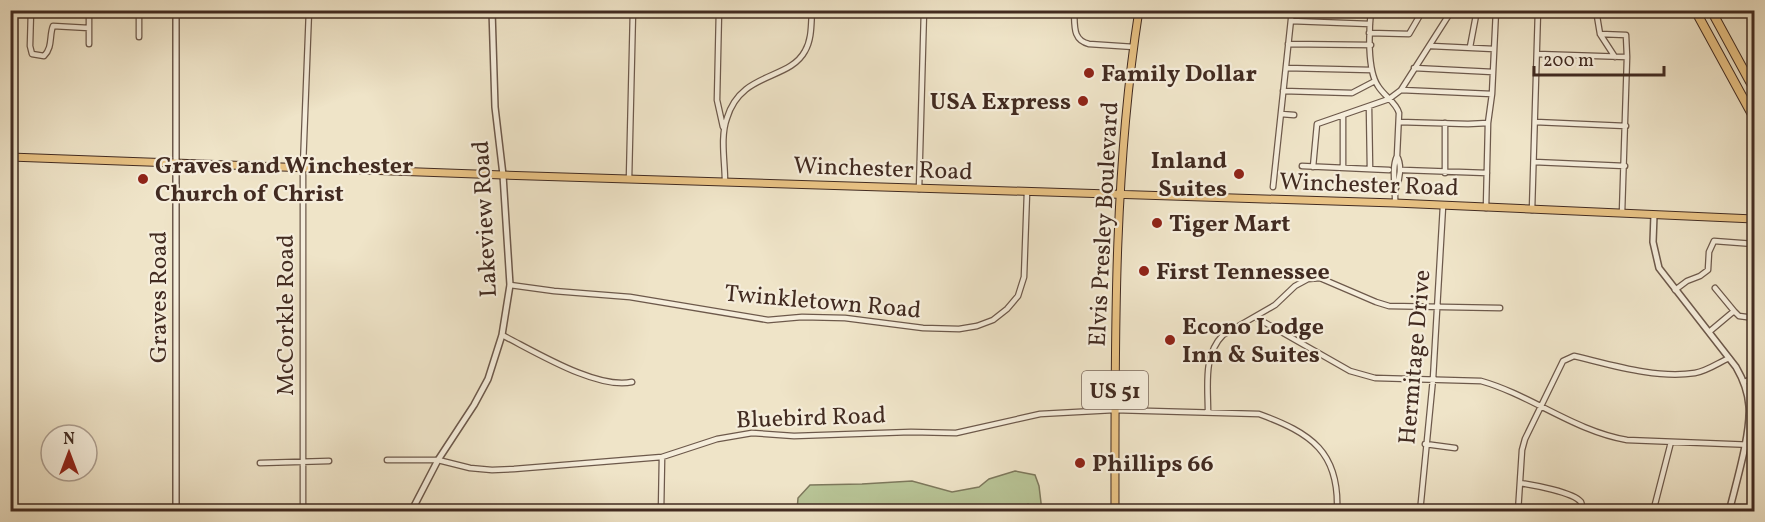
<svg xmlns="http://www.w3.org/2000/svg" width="1765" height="522" font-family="Vollkorn,serif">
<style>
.green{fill:#b8c496;stroke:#7d785c;stroke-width:1.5}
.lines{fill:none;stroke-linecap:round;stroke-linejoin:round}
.stream{stroke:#778478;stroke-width:1.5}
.minor-casing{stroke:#6d594b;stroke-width:7}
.tertiary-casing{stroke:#6d594b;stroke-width:8}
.primary-casing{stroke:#422b21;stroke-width:9}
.motorway-casing{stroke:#422b21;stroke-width:10}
.minor{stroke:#f5eddb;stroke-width:4.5}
.tertiary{stroke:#f5eddb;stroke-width:5}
.primary{stroke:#e8c284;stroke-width:7}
.motorway{stroke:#e8c284;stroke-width:8}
.poi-dot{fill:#8f2418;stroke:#f5eddb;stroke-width:2}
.labels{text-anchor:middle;stroke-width:4.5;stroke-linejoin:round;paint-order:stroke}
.shield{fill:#f5eddb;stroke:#786559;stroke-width:1.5}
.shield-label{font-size:22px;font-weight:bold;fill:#422b21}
.poi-label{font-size:24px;font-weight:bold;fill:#422b21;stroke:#f5eddb;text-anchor:start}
.street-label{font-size:24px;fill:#422b21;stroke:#f5eddb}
</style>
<rect width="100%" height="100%" fill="#efe4c8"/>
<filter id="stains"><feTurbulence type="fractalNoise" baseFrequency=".00333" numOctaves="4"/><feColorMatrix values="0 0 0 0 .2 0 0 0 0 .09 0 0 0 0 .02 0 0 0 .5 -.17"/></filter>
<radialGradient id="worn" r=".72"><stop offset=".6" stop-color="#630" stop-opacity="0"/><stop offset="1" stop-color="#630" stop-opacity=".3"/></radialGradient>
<path class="green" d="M1015 471 1035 475 1039 486 1042 511H797L798 498 810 485 862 484 912 481 952 492 979 487 989 479Z"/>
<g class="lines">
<path class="stream" d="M1026 512 1028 504"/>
<g class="minor-casing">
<path id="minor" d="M31 10 30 46 32 54 44 56C53 47 49 36 53 26L89 28
M89 10V44
M139 10V37
M719 10 717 100 723 127
M1074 10C1075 25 1072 40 1089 44L1134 47
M1371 10C1369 30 1367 70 1378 86 1384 96 1396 102 1399 113L1397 156C1391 169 1396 188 1395 203
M1596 10 1600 34 1615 57
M1291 21 1370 24
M1369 33 1409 34 1423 10
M1600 34 1626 35 1627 57 1622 213
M1288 44 1371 45
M1431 46 1494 49
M1470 47 1477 10
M1537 54 1627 57
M1286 68 1371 70
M1414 68 1493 72
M1401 90 1492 94
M1283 91 1352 93 1375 81
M1369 107 1370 169
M1281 114 1294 115
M1343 116V168
M1399 122 1468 124 1488 123
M1535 122 1626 126
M1445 123V173
M1534 162 1625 166
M1302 166 1389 170
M1313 167 1317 124 1389 99 1401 90 1452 10
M1403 170 1487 173
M629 179 633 10
M725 182C725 161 720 137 727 118 741 71 789 81 805 51 812 39 811 24 812 10
M1273 187 1292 10
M1396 188C1400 179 1402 165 1397 156
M919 189 924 10
M1486 208 1488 123 1492 94 1496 10
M1532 210 1538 10
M510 285 554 291 630 297 768 320 802 317 845 318 923 328 959 329 977 326 993 320 1007 309 1018 296 1024 277 1027 192
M1715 288 1734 311
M1675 290 1687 281 1700 276 1708 270 1709 252 1714 241 1754 244
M1255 317 1350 371 1375 378 1481 381C1531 395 1574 431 1627 440L1754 445
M1709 332 1734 311 1739 316 1754 318
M502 335C534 351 597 390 632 382
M1744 382 1754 378
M1208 412C1208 386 1203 355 1223 335L1275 305 1295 286 1308 279 1320 278 1376 302 1389 306 1500 308
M1425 444 1455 448
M387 460H438L470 468 492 470 514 469 662 457 717 439 752 433 794 436 911 432 956 433 1040 414 1114 410 1259 414C1311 433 1340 452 1337 512
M260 463 329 461
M1520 483C1533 485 1573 492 1581 502 1582 505 1583 508 1584 512
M1420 509 1452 511
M303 512V166L309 10
M661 512 662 457
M1420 512 1433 379 1443 206
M1518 512 1522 450 1525 439 1563 361 1574 356C1612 365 1656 379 1695 373 1707 371 1718 363 1729 358
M1653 512 1671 442"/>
</g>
<g class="tertiary-casing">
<path id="tertiary" d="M1654 215 1653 242 1659 268 1736 367C1743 379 1748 392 1749 406 1751 434 1736 483 1729 512
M176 512V10
M411 512 438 460 474 405 488 379 502 335 510 285 503 175 495 107 492 10"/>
</g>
<g class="primary-casing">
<path id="primary" d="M10 157 503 175 1395 203 1754 219
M1115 512C1115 344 1113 176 1139 10"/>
</g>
<g class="motorway-casing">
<path id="motorway" d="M1695 10 1754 118
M1711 10 1754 89"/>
</g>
<use href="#minor" class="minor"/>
<use href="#tertiary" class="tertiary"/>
<use href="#primary" class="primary"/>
<use href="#motorway" class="motorway"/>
</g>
<g class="poi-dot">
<circle cx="1089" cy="73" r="6"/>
<circle cx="1083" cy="101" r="6"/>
<circle cx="1239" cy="174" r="6"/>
<circle cx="143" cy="179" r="6"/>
<circle cx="1157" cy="223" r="6"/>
<circle cx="1144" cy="271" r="6"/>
<circle cx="1170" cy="340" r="6"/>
<circle cx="1080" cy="463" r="6"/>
</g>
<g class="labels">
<rect class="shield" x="1082" y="371" width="66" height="38" rx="4.5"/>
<g class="shield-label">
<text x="1115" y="398">US 51</text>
</g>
<g class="poi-label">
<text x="1101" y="81">Family Dollar</text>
<text x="1071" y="109" text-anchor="end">USA Express</text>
<text x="1227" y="168" text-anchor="end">Inland<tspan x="1227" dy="28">Suites</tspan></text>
<text x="155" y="173">Graves and Winchester<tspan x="155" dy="28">Church of Christ</tspan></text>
<text x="1169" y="231">Tiger Mart</text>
<text x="1156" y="279">First Tennessee</text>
<text x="1182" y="334">Econo Lodge<tspan x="1182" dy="28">Inn &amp; Suites</tspan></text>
<text x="1092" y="471">Phillips 66</text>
</g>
<g class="street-label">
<text transform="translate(883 168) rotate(2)" y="8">Winchester Road</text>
<text transform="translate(1369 184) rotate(2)" y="8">Winchester Road</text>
<text transform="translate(484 219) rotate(-93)" y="8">Lakeview Road</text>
<text transform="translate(1103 224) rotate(-87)" y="8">Elvis Presley Boulevard</text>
<text transform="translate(158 297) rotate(-90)" y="8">Graves Road</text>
<text transform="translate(823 301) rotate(5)" y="8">Twinkletown Road</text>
<text transform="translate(285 315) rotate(-90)" y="8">McCorkle Road</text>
<text transform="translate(1414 357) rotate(-85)" y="8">Hermitage Drive</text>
<text transform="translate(811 417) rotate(-2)" y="8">Bluebird Road</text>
</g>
</g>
<rect width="1765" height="522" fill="none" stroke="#efe4c8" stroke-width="36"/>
<rect x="12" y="12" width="1741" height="498" fill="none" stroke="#422b21" stroke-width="3"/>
<rect x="18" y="18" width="1729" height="486" fill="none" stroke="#422b21" stroke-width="1.5"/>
<g transform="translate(69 453)"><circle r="28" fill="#f5eddb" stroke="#ad9f91" stroke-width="1.5"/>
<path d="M0-4.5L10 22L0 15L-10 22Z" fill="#8f2418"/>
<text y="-9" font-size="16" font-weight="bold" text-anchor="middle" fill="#422b21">N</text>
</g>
<path d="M1534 66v9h130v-9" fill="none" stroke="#422b21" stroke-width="3"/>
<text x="1543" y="66" font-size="18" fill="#422b21" stroke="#f5eddb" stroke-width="4.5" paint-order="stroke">200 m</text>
<rect width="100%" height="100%" filter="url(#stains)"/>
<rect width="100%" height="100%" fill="url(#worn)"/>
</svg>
